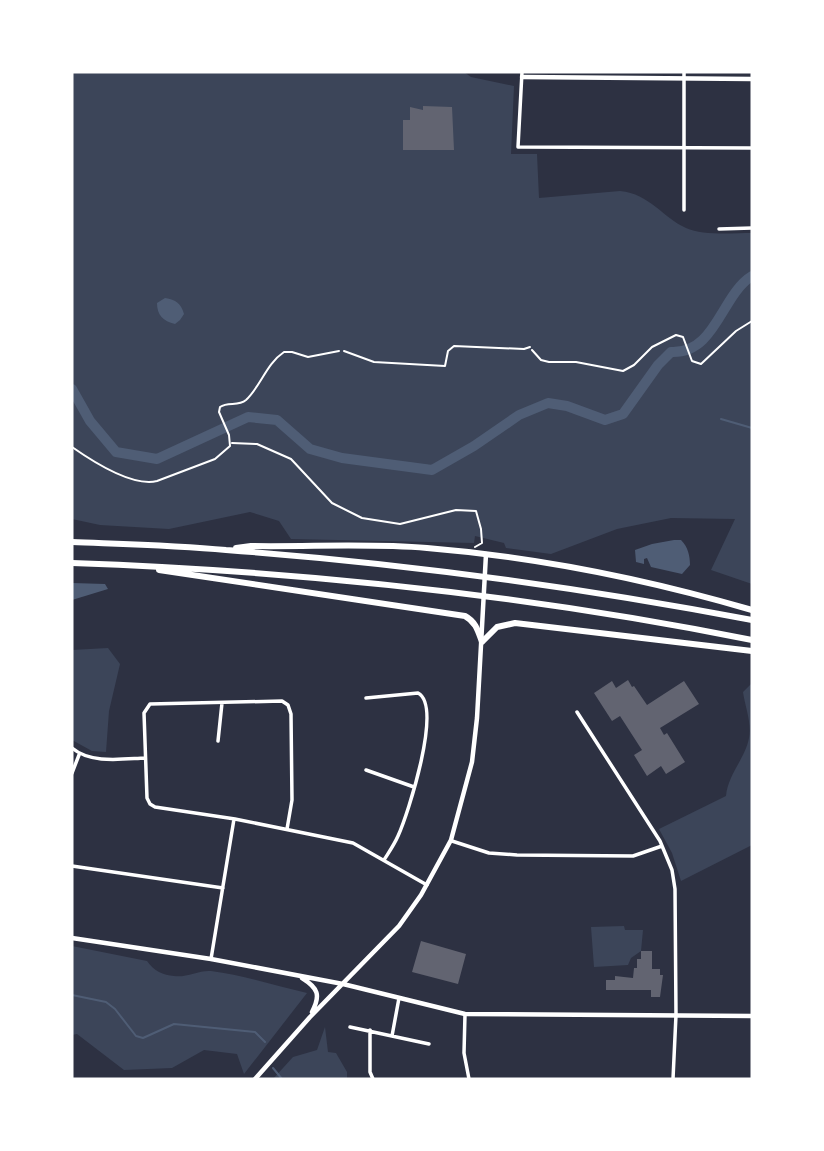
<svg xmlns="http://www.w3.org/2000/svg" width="824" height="1151" font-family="Figtree,sans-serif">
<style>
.green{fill:#3c4559}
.water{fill:#4f5d75}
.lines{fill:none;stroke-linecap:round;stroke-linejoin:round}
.stream{stroke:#4f5d75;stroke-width:2}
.river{stroke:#4f5d75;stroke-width:10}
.building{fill:#626471}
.path{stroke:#fff;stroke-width:2}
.service{stroke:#fff;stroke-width:2}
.minor{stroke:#fff;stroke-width:3.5}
.tertiary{stroke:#fff;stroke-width:4.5}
.motorway{stroke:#fff;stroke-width:6}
</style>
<rect width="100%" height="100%" fill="#2d3142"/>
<path class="green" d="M72 72H464L471 77 514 86 511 154H537L539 198 620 191C650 194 662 217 686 228 703 236 734 233 752 233V584L711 570 735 519 671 518 617 529 551 554 506 548 504 543 475 536 474 543 291 539 279 521 250 512 169 529 100 525 72 519Z
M108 648 120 664 109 711 106 752 92 751 72 740V650Z
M752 683V845L681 881 672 853 659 829 726 796C728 774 745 759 749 738 752 724 745 706 743 692Z
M624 926 625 930H643L641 951 631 958 628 965 594 967 591 927Z
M72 946 147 961C154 971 163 975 174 976 186 978 199 970 211 971 243 975 276 986 307 993L244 1074 237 1054 204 1050 172 1068 124 1070 77 1034 72 1035Z
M325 1027 328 1052 336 1053 347 1072V1079H273L293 1057 317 1050Z"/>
<path class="water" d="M165 298C176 300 181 303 184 314L180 320 175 324C163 321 157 315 157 303Z
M674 540H681C688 547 690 556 690 565L682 574 651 567 647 558 644 559V564L636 562 635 550 652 544Z
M72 583 105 584 108 589 72 600Z"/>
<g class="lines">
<path class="stream" d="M721 419 752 428
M72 995 106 1002 115 1009 136 1036 143 1038 174 1024 255 1032 265 1042
M273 1068 282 1079"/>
<path class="river" d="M72 389 90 421 116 452 157 459 248 417 277 420 310 449 342 458 432 470 474 446 519 415 548 403 567 406 605 420 623 414 658 365 671 352C716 354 721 295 752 276"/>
</g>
<path class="building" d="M423 106 452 107 454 150H403V120H410V107L423 110Z
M628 680 632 687 634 686 647 705 684 681 699 704 660 728 664 735 667 733 685 762 666 774 661 766 647 776 634 755 642 750 640 747 620 716 612 721 594 693 612 681 616 688Z
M421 941 466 954 458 984 412 972Z
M641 951H652V969H660V975H663L660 997H651V990H606V980H615V976L633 978 634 968H637V959H641Z"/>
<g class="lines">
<path class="path" d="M532 350 541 360 549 362H576L623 371 634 365 652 347 676 335 683 337 692 361 701 364 736 331 752 321
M232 443 257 444 291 459 332 503 362 518 400 524 456 510 476 511 481 529 482 543 475 547
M72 447C92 461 132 487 157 481L215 459 230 446 229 435 219 412 220 407C228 401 238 407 246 400 261 386 266 364 284 352H292L308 357 339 351"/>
<path class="service" d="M344 351 374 362 445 366 448 351 454 346 524 349 530 347"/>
<path class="minor" d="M522 72 518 147 752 148
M684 72V210
M719 229 752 228
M366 698 418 693C443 706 408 814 398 836 394 845 389 852 384 860
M577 712 660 841 672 870 675 889 676 1015 673 1079
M218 741 222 703
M72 748C91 764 122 759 145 758
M366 770 414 787
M72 773 79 755
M287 829 292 800 291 714 288 705 282 701 150 704 144 713 147 798 150 804 155 807 235 819 353 843 427 885
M452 841 489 853 517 855 633 856 662 846
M72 866 223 888
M211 959 234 819
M465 1014 464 1053 469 1079
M350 1027 429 1044
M370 1030V1072L373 1079
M392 1036 399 998"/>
<path class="tertiary" d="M522 77 752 79
M72 938 211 959 343 984 465 1014 752 1016
M302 978C318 988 321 995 312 1012
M255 1079 310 1017 399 926 421 895 451 840 472 762 477 718 486 554"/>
<path class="motorway" d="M72 542C123 544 175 545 226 550 402 563 578 587 752 620
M236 548 251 546C310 547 369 543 427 548 537 557 646 579 752 610
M72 563C300 571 528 595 752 640
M159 570 465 616C476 622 478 631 482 642
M482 642 497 627 515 623 752 651"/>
</g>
<rect width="824" height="1151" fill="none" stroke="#ffffff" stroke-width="147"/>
</svg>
